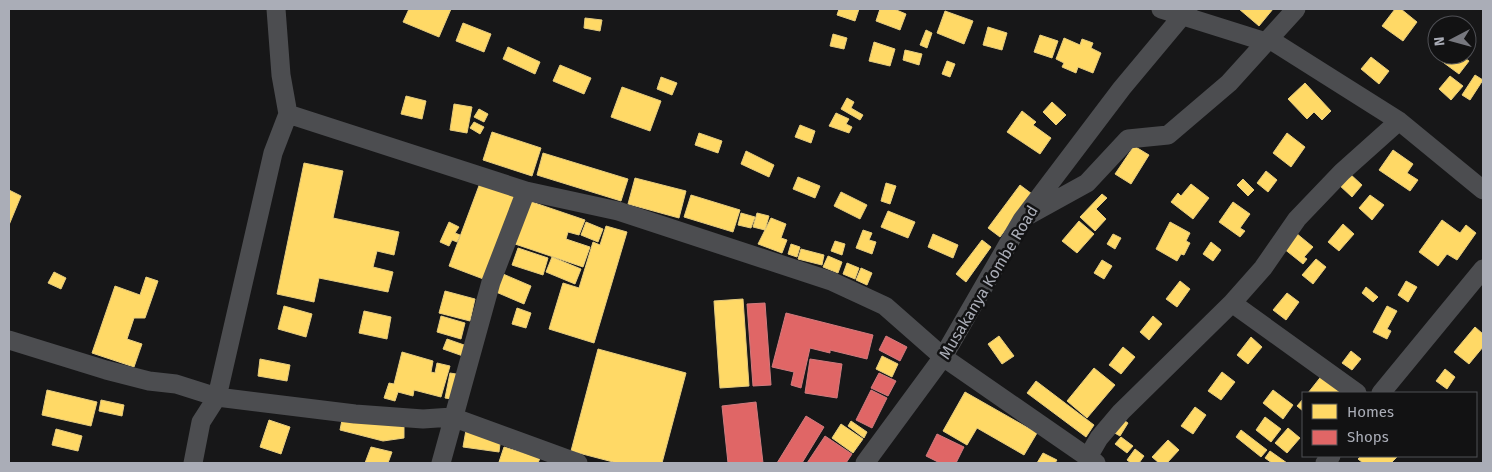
<svg xmlns="http://www.w3.org/2000/svg" width="1492" height="472" font-family="'Fira Sans',sans-serif">
<style>
.homes{fill:#ffd966;stroke:#e6cc7e}
.shops{fill:#e06666;stroke:#d07b7e}
.lines{fill:none;stroke-linecap:round;stroke-linejoin:round}
.minor{stroke:#4c4d50;stroke-width:19}
.labels{text-anchor:middle;stroke-width:5;stroke-linejoin:round;paint-order:stroke}
.street-label{font-size:16px;fill:#aaadb7;stroke:#121213}
</style>
<rect width="100%" height="100%" fill="#171718"/>
<path class="homes" d="M409 9H451L439 37 403 22Z
M839 9H859L855 21 837 15Z
M880 9H894L906 14 900 30 876 21Z
M1239 9H1273L1259 26Z
M1395 9H1401L1417 22 1403 41 1382 26Z
M945 11 973 21 964 44 937 33Z
M585 18 602 20 600 31 584 28Z
M463 23 491 34 484 52 456 41Z
M988 27 1007 33 1002 50 983 45Z
M926 30 932 33 927 48 920 45Z
M833 34 847 38 844 49 830 46Z
M1040 35 1058 41 1052 58 1034 52Z
M1064 38 1080 45 1082 39 1093 43 1091 48 1101 53 1093 73 1078 67 1076 73 1062 67 1064 63 1056 59Z
M874 42 895 49 890 66 869 61Z
M508 47 540 62 535 74 503 59Z
M905 50 922 54 919 65 903 60Z
M1437 55H1460L1469 61 1459 74 1436 57Z
M1371 57 1389 71 1379 84 1361 69Z
M947 61 955 64 950 77 942 74Z
M560 65 591 78 584 94 553 81Z
M1475 75 1483 80 1470 100 1462 95Z
M1450 76 1463 86 1451 100 1439 89Z
M661 77 677 83 672 95 657 89Z
M1305 83 1331 111 1322 120 1314 112 1307 119 1288 99Z
M622 87 661 101 650 131 611 117Z
M406 96 426 101 422 119 401 114Z
M847 98 854 102 851 108 863 115 860 120 841 109Z
M1052 102 1066 115 1056 125 1043 112Z
M454 104 472 107 467 133 450 130Z
M479 109 488 114 484 122 474 117Z
M1022 111 1036 122 1033 125 1051 138 1040 154 1007 132Z
M836 113 849 119 846 124 852 127 849 133 829 126Z
M474 122 484 127 480 134 470 128Z
M800 125 815 131 811 143 795 137Z
M492 132 541 148 532 176 483 160Z
M699 133 722 141 718 153 695 145Z
M1287 133 1305 147 1291 167 1273 153Z
M1134 146 1149 155 1131 184 1115 174Z
M1393 150 1413 164 1407 173 1418 180 1410 191 1379 170Z
M746 151 774 165 769 177 741 164Z
M543 153 628 179 621 201 537 175Z
M304 163 343 171 333 218 399 232 394 255 377 251 373 267 393 272 388 292 319 278 314 302 277 294Z
M1266 171 1277 180 1268 192 1257 183Z
M1349 173 1362 185 1352 197 1338 184Z
M798 177 820 186 815 198 793 189Z
M635 178 686 191 679 218 628 204Z
M1243 179 1254 190 1248 196 1237 185Z
M480 183 517 197 486 280 449 266Z
M886 183 896 186 890 204 881 201Z
M1191 184 1209 198 1193 219 1171 202 1178 193 1181 196Z
M1020 185 1032 194 1000 237 988 228Z
M9 190 21 196 9 225Z
M841 192 867 205 860 219 834 206Z
M1102 194 1107 198 1096 209 1106 219 1095 231 1080 217Z
M691 195 740 210 733 232 684 217Z
M1370 195 1384 205 1372 220 1359 208Z
M529 201 585 220 579 235 568 232 566 239 590 247 583 267 515 244Z
M1233 202 1250 214 1240 228 1245 231 1240 237 1219 222Z
M888 211 915 222 908 238 881 227Z
M741 213 755 217 751 228 738 225Z
M757 213 769 216 765 230 753 227Z
M771 218 786 224 781 238 787 240 782 253 758 244Z
M1442 220 1460 233 1466 225 1476 233 1457 260 1447 254 1438 266 1419 252Z
M1079 221 1094 234 1077 253 1062 241Z
M449 222 459 227 455 233 460 235 457 242 452 240 449 246 440 242Z
M586 222 603 229 598 242 581 235Z
M1170 222 1190 233 1186 241 1190 243 1184 255 1181 254 1177 261 1156 249Z
M1343 224 1354 234 1339 251 1328 242Z
M606 226 627 232 594 343 549 329 563 283 579 288 593 242 600 245Z
M863 230 872 233 869 240 876 242 872 254 856 248Z
M1296 233 1313 247 1304 257 1307 259 1303 264 1283 248Z
M933 234 958 245 953 258 928 247Z
M1113 234 1121 238 1115 249 1107 244Z
M982 240 991 247 966 282 956 274Z
M835 241 845 244 842 255 831 251Z
M1211 242 1221 250 1213 261 1203 254Z
M791 244 800 247 797 257 788 254Z
M518 248 548 258 543 275 512 265Z
M801 249 824 255 822 265 798 259Z
M828 256 842 262 838 273 823 267Z
M552 257 581 269 575 284 546 272Z
M1316 259 1326 267 1313 284 1302 275Z
M1102 260 1112 266 1104 279 1094 273Z
M847 263 859 268 855 279 843 274Z
M861 268 872 273 867 285 856 280Z
M54 272 66 278 61 289 48 283Z
M503 274 531 286 524 304 496 292Z
M146 277 158 281 145 318H134L127 339 142 344 134 367 92 353 115 286 140 295Z
M1180 281 1190 289 1177 307 1166 299Z
M1406 281 1417 287 1408 302 1398 295Z
M1366 287 1378 297 1373 302 1362 293Z
M445 291 475 299 470 321 439 313Z
M1287 293 1299 302 1286 320 1273 310Z
M743 299 749 386 720 388 714 301Z
M284 306 312 314 306 337 278 329Z
M1387 306 1397 311 1387 329 1391 331 1387 339 1373 332Z
M517 308 531 313 526 328 512 324Z
M364 311 391 317 387 339 359 333Z
M441 316 465 323 461 339 437 332Z
M1153 316 1162 324 1149 340 1140 332Z
M1475 327 1483 334V347L1469 364 1454 352Z
M999 336 1014 356 1002 364 988 344Z
M1251 337 1262 347 1248 364 1237 355Z
M447 339 467 346 463 356 443 349Z
M1123 347 1135 357 1121 374 1109 365Z
M598 349 686 373 662 463H617L571 451Z
M1351 351 1361 359 1352 370 1342 363Z
M402 352 433 361 431 372 435 373 437 363 450 366 441 397 414 390 413 396 398 392 395 401 384 398 389 383 394 384Z
M882 356 898 364 892 377 876 369Z
M260 359 290 365 287 381 258 376Z
M1094 368 1115 385 1087 418 1067 401Z
M1445 369 1455 377 1447 389 1436 381Z
M1222 372 1235 382 1221 400 1208 391Z
M450 373 456 374 452 399 445 398Z
M1323 374 1346 393H1308Z
M1036 381 1094 425 1086 437 1027 393Z
M47 390 97 402 91 426 42 415Z
M1273 390 1293 405 1283 419 1263 403Z
M965 392 1037 433 1024 455 977 428 967 445 943 431Z
M1303 399V411L1297 406Z
M101 400 124 405 122 416 99 411Z
M1195 407 1206 415 1193 434 1181 426Z
M343 415 404 424V438L383 441 340 430Z
M1265 417 1281 429 1271 442 1256 430Z
M1122 419 1128 423 1120 436 1113 432Z
M269 420 290 427 281 454 260 447Z
M851 421 867 432 864 438 848 426Z
M841 424 863 439 853 453 832 438Z
M1288 428 1300 438 1287 453 1275 443Z
M56 429 82 436 78 451 52 445Z
M466 430 501 436 499 452 463 447Z
M1241 430 1267 450 1261 457 1236 437Z
M1121 437 1133 446 1127 453 1115 444Z
M1168 440 1179 450 1167 463H1159L1152 457Z
M371 447 392 452 388 463H365Z
M504 447 540 458 538 463 499 462Z
M1135 449 1144 456 1139 463H1131L1127 460Z
M1270 451 1287 463H1272L1265 458Z
M1043 453 1057 460 1055 463H1037Z
M1361 456H1398L1391 463H1363L1358 459Z"/>
<path class="shops" d="M765 303 771 385 753 386 747 304Z
M786 313 873 335 867 359 830 350V353L810 348 801 388 791 385 794 372 772 367Z
M886 336 907 347 900 361 879 350Z
M810 359 842 364 837 398 805 393Z
M879 373 896 381 888 396 871 388Z
M871 390 887 398 872 428 856 420Z
M756 402 763 463H728L722 406Z
M806 416 824 427 802 463H777Z
M937 434 964 447 956 463H940L926 456Z
M825 436 852 454 846 463H807Z"/>
<g class="lines">
<path class="minor" d="M1161 9 1266 42 1269 39 1399 121 1483 190
M288 114 526 191 618 211 831 281 885 306 943 357 1096 463
M1029 215 1087 183 1128 139 1168 135 1229 83 1296 9
M1232 303 1357 393
M9 340 106 370 149 381 176 384 217 397 355 414 423 419 452 417 578 463
M1381 393 1483 269
M1088 457 1099 438 1121 412 1232 303 1263 268 1297 219 1342 172 1399 121
M193 463 201 422 217 397 273 153 288 114 281 75 276 9
M441 463 491 282 526 191
M865 463 943 357 1022 220 1122 88 1188 9
M1325 463 1331 456"/>
</g>
<g class="labels">
<g class="street-label">
<text transform="translate(988 282) rotate(-59)" y="6">Musakanya Kombe Road</text>
</g>
</g>
<rect width="1492" height="472" fill="none" stroke="#aaadb7" stroke-width="20"/>
<rect x="1302" y="392" width="175" height="65" fill="#121213" stroke="#4f5055"/>
<rect x="1312" y="404" width="25" height="15" fill="#ffd966" stroke="#4f5055"/>
<text x="1347" y="417" font-size="15" fill="#aaadb7">Homes</text>
<rect x="1312" y="430" width="25" height="15" fill="#e06666" stroke="#4f5055"/>
<text x="1347" y="442" font-size="15" fill="#aaadb7">Shops</text>
<g transform="translate(1452 40) rotate(264)"><circle r="24" fill="#121213" stroke="#4f5055"/>
<path d="M0-4L9 19L0 12L-9 19Z" fill="#77787f"/>
<text y="-8" font-size="14" font-weight="bold" text-anchor="middle" fill="#aaadb7">N</text>
</g>
</svg>
